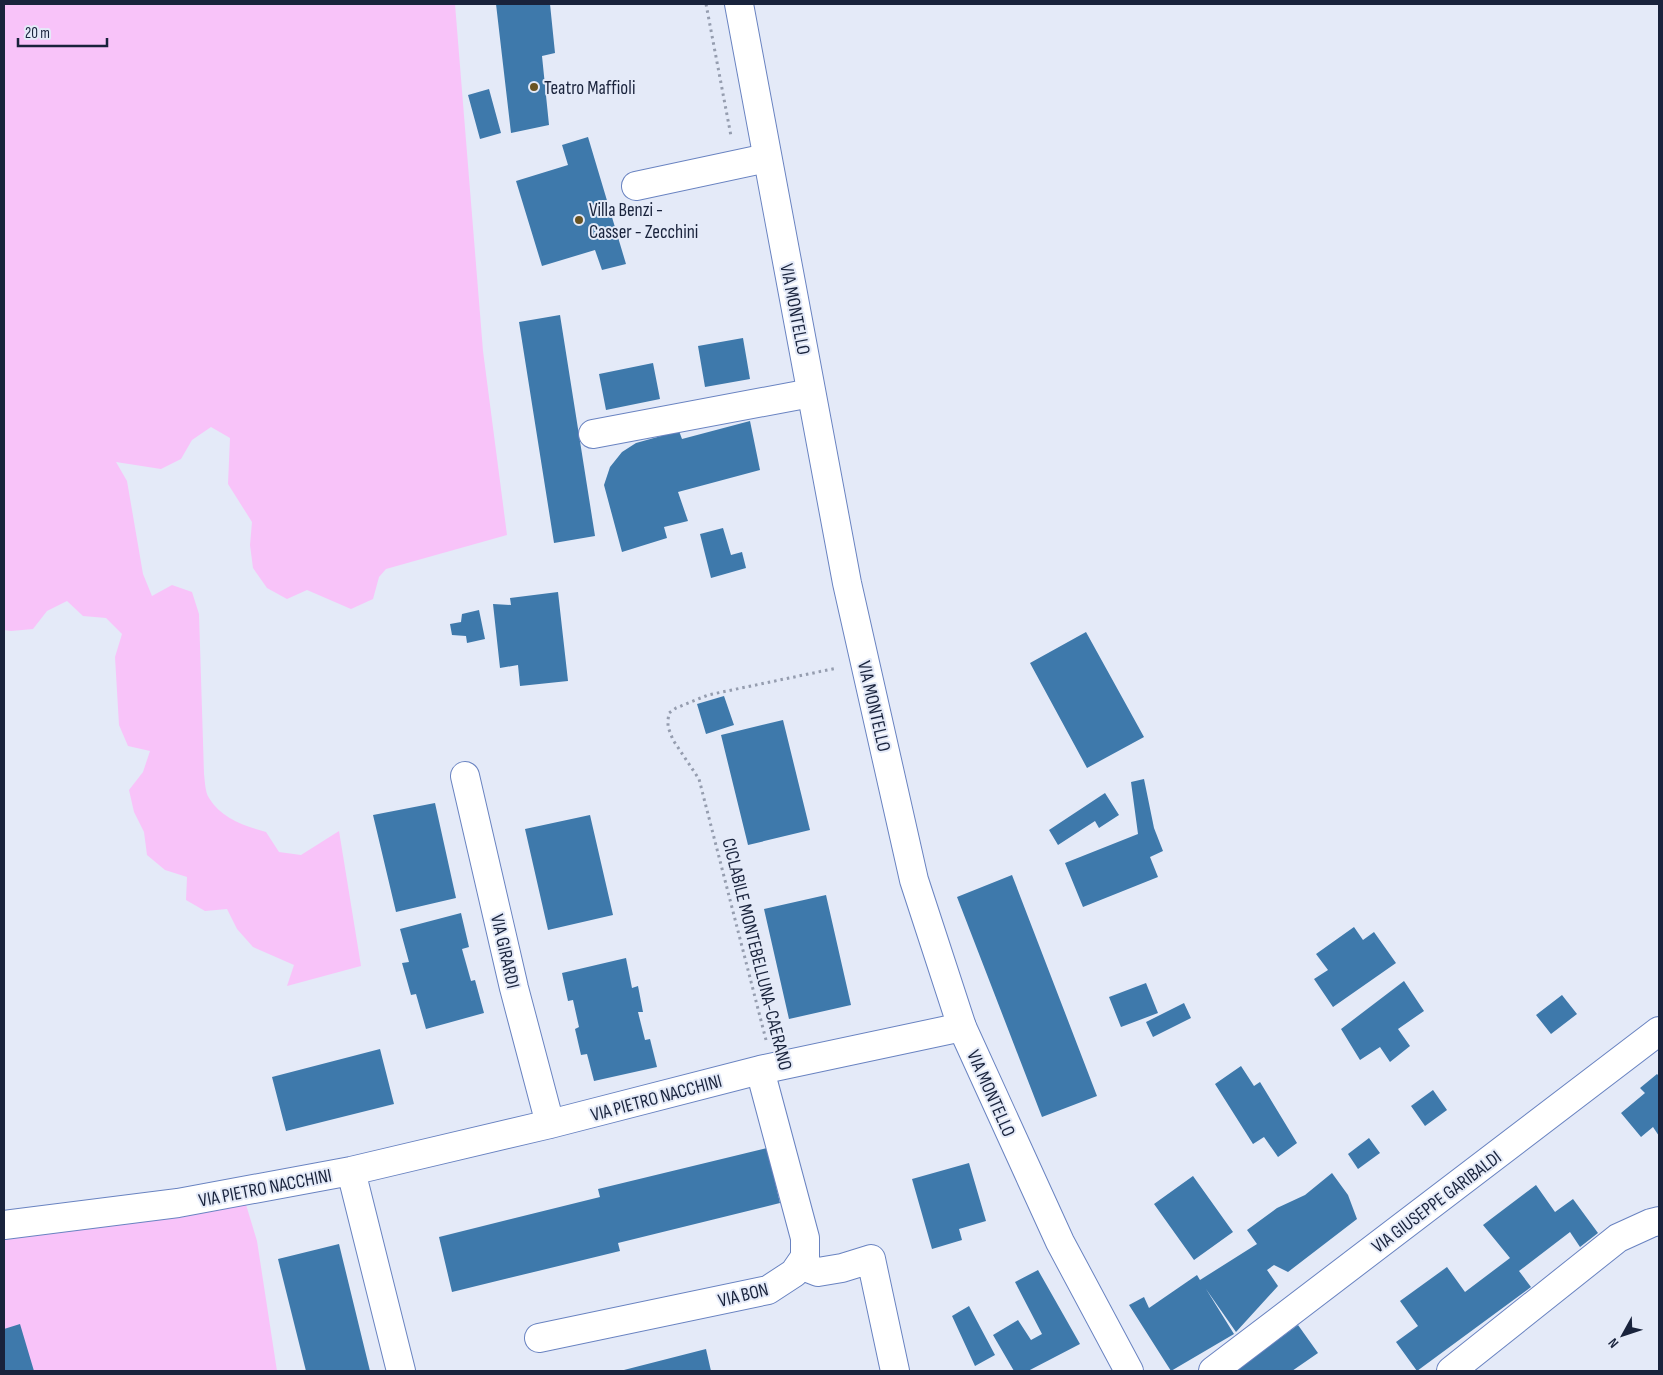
<svg xmlns="http://www.w3.org/2000/svg" width="1663" height="1375" font-family="'Sofia Sans Condensed',sans-serif">
<style>
.green{fill:#f8c3f9}
.building{fill:#3e79ab}
.lines{fill:none;stroke-linecap:round;stroke-linejoin:round}
.minor-casing{stroke:#6983c1;stroke-width:30}
.major-casing{stroke:#6983c1;stroke-width:30}
.path{stroke:#959daf;stroke-width:3;stroke-dasharray:2.5 4;stroke-linecap:butt}
.minor{stroke:#fff;stroke-width:28}
.major{stroke:#fff;stroke-width:28}
.poi-dot{fill:#695423;stroke:#e4eaf8;stroke-width:2}
.labels{text-anchor:middle;stroke-width:4;stroke-linejoin:round;paint-order:stroke}
.poi-label{font-size:19px;fill:#19233c;stroke:#e4eaf8;text-anchor:start}
.street-label{font-size:19px;fill:#19233c;stroke:#e4eaf8}
</style>
<rect width="100%" height="100%" fill="#e4eaf8"/>
<path class="green" d="M4 4H455L483 351 507 535 386 569 379 577 373 599 351 609 307 590 287 599 267 588 253 568 250 545 252 522 228 484 230 438 211 427 192 440 181 459 161 469 116 462 127 481 143 574 152 596 172 585 192 592 199 614 204 774C205 781 205 792 209 798 221 818 244 826 266 832L279 852 301 855 339 831 361 966 287 986 294 965 253 947 237 929 227 909 205 911 186 900 187 877 165 870 147 855 144 832 134 812 129 790 143 772 150 751 128 746 119 725 115 657 122 634 106 618 83 616 67 601 47 611 33 629 11 631 4 630Z
M238 1178 257 1241 277 1371H4V1221Z"/>
<path class="building" d="M496 4H550L555 53 542 56 549 125 511 133Z
M489 89 501 133 480 139 468 95Z
M588 137 626 264 602 270 595 250 542 266 516 181 568 165 562 145Z
M560 315 595 536 554 543 519 322Z
M743 338 750 379 705 387 698 346Z
M653 363 660 399 606 410 599 374Z
M750 421 760 470 678 492 688 521 664 527 667 538 622 552 604 485 610 467 622 452 636 443 679 431 682 439Z
M723 528 731 555 742 552 746 568 711 578 700 534Z
M558 592 568 681 520 686 518 665 500 668 493 604 511 605 510 598Z
M479 610 485 639 467 643 466 636 452 635 450 624 461 622 462 614Z
M1086 632 1144 737 1087 768 1030 663Z
M724 696 734 725 706 734 697 704Z
M783 720 810 830 748 845 721 735Z
M1144 779 1154 828 1163 851 1150 857 1158 877 1083 907 1065 863 1138 834 1131 782Z
M1105 793 1119 815 1099 828 1095 821 1058 845 1049 830Z
M435 803 456 898 396 912 373 815Z
M590 815 613 915 548 930 525 829Z
M1012 875 1097 1096 1042 1117 957 897Z
M826 895 851 1005 789 1019 764 909Z
M461 913 469 947 462 949 471 981 475 980 484 1013 426 1029 416 994 411 995 402 963 409 962 400 929Z
M1354 927 1363 940 1374 932 1396 963 1333 1007 1314 979 1328 970 1316 954Z
M626 958 632 988 638 986 643 1012H638L645 1040 650 1039 657 1067 594 1081 587 1054 581 1055 575 1029 579 1027 573 1000 568 1001 562 973Z
M1404 981 1424 1011 1398 1029 1410 1046 1390 1062 1380 1047 1360 1060 1341 1029Z
M1146 983 1158 1013 1121 1027 1109 997Z
M1562 995 1577 1014 1551 1034 1536 1015Z
M1184 1003 1191 1018 1153 1037 1146 1022Z
M380 1049 394 1104 286 1131 272 1077Z
M1241 1066 1254 1086 1260 1082 1297 1143 1278 1157 1264 1137 1253 1144 1215 1084Z
M1657 1074 1659 1076V1136L1653 1127 1641 1137 1621 1113 1645 1093 1640 1088Z
M1433 1090 1447 1110 1425 1126 1411 1106Z
M1369 1138 1380 1153 1358 1169 1348 1154Z
M767 1148 780 1203 618 1243 620 1251 452 1292 439 1237 600 1197 598 1189Z
M969 1163 986 1221 959 1229 962 1240 932 1249 912 1179Z
M1332 1173 1348 1195 1357 1219 1288 1272 1274 1265 1267 1270 1278 1286 1236 1332 1206 1289 1234 1334 1171 1371 1129 1305 1144 1297 1149 1308 1197 1275 1200 1280 1257 1244 1247 1230 1277 1208 1305 1195Z
M1193 1176 1233 1232 1194 1260 1154 1204Z
M1536 1185 1555 1212 1573 1199 1598 1233 1580 1247 1570 1232 1519 1271 1531 1287 1417 1371 1396 1342 1418 1326 1400 1301 1447 1267 1465 1292 1510 1258 1483 1225Z
M339 1244 370 1371H306L278 1259Z
M1038 1270 1080 1344 1028 1371H1014L993 1335 1018 1320 1031 1340 1042 1334 1015 1282Z
M969 1306 995 1355 975 1366 952 1316Z
M20 1324 34 1371H4V1329Z
M1298 1325 1318 1353 1292 1371H1235Z
M706 1349 711 1371H620Z"/>
<g class="lines">
<g class="minor-casing">
<path id="minor" d="M636 186 767 158
M593 434 811 393
M465 776 514 988 550 1124
M351 1171 401 1371
M4 1225 178 1203 351 1171 550 1124 760 1070 962 1027
M800 1265 818 1272 842 1268 871 1259 895 1371
M539 1338 768 1290 794 1273 805 1257V1238L760 1070
M1213 1371 1659 1031
M1451 1371 1618 1238 1651 1223 1659 1221"/>
</g>
<g class="major-casing">
<path id="major" d="M739 4 847 583 914 880 962 1027 1060 1242 1129 1371"/>
</g>
<path class="path" d="M706 4 731 136
M766 1040 699 779 673 740 668 727V720L669 713 676 708 708 695 837 668"/>
<use href="#minor" class="minor"/>
<use href="#major" class="major"/>
</g>
<g class="poi-dot">
<circle cx="534" cy="87" r="5"/>
<circle cx="579" cy="220" r="5"/>
</g>
<g class="labels">
<g class="poi-label">
<text x="544" y="94">Teatro Maffioli</text>
<text x="589" y="216">Villa Benzi -<tspan x="589" dy="22">Casser - Zecchini</tspan></text>
</g>
<g class="street-label">
<text transform="translate(796 309) rotate(79)" y="7">VIA MONTELLO</text>
<text transform="translate(875 706) rotate(77)" y="7">VIA MONTELLO</text>
<text transform="translate(506 951) rotate(77)" y="7">VIA GIRARDI</text>
<text transform="translate(758 954) rotate(76)" y="7">CICLABILE MONTEBELLUNA-CAERANO</text>
<text transform="translate(992 1093) rotate(66)" y="7">VIA MONTELLO</text>
<text transform="translate(656 1097) rotate(-15)" y="7">VIA PIETRO NACCHINI</text>
<text transform="translate(265 1187) rotate(-11)" y="7">VIA PIETRO NACCHINI</text>
<text transform="translate(1436 1201) rotate(-37)" y="7">VIA GIUSEPPE GARIBALDI</text>
<text transform="translate(743 1294) rotate(-14)" y="7">VIA BON</text>
</g>
</g>
<rect width="1663" height="1375" fill="none" stroke="#19233c" stroke-width="10"/>
<g transform="translate(1623 1335) rotate(230)" stroke="#e4eaf8" stroke-width="4" paint-order="stroke">
<path d="M0-4L9 19L0 12L-9 19Z" fill="#19233c"/>
<text y="-8" font-size="14" font-weight="bold" text-anchor="middle" fill="#19233c">N</text>
</g>
<path d="M18 38v8h89v-8" fill="none" stroke="#19233c" stroke-width="2.5"/>
<text x="25" y="38" font-size="15" fill="#19233c" stroke="#e4eaf8" stroke-width="4" paint-order="stroke">20 m</text>
</svg>
